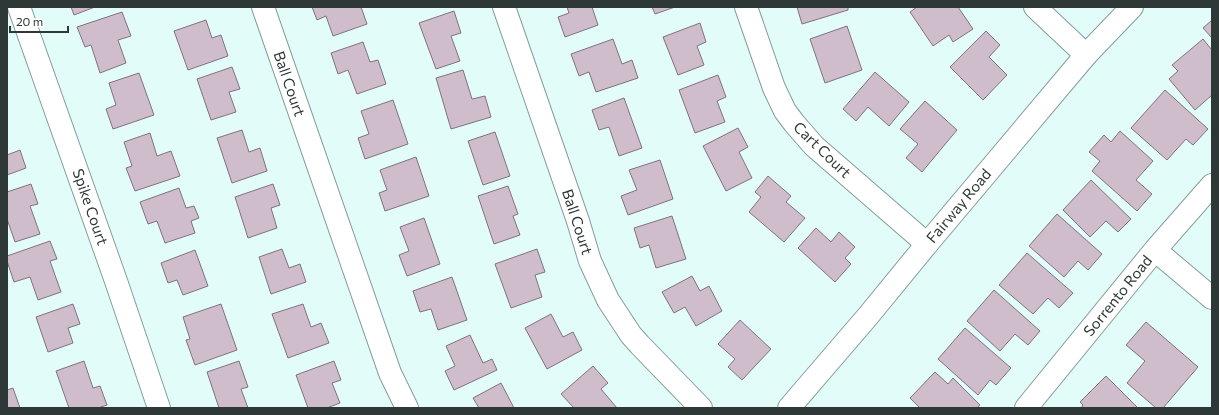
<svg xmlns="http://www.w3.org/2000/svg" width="1219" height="415" font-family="Commissioner,sans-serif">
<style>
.building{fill:#cfbdcb;stroke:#81717e}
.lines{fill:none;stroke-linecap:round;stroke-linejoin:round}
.minor-casing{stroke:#859d9a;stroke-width:24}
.tertiary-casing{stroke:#859d9a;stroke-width:24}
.minor{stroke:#fff;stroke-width:22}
.tertiary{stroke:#fff;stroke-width:22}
.labels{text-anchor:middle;stroke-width:4;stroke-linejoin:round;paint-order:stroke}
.street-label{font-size:15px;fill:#2e3837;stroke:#fff}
</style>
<rect width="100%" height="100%" fill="#e2fdf9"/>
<path class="building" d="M71 7H95L74 15Z
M312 7H361L367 24 333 36 326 16 317 20Z
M567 7H592L598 25 565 37 558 17 569 13Z
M652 7H675L655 14Z
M797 7H848V10L802 24Z
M917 7H958L973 29 953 42 949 35 933 46 910 12Z
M454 11 461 33 451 36 460 61 436 69 419 23Z
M122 12 131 36 118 40 126 63 100 73 91 45 85 47 77 27Z
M206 20 212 38 221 35 228 56 188 70 174 31Z
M1212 20V38L1203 28Z
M700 23 706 42 697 46 704 65 678 75 663 37Z
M847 26 862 70 825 83 810 39Z
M986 31 1000 45 989 57 1007 75 983 100 950 67Z
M613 39 622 64 632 60 638 78 596 92 589 72 579 76 571 54Z
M1203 39 1212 50V95L1195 110 1169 79 1178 71 1172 65Z
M363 42 370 62 378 60 386 84 357 94 348 70 338 74 331 53Z
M232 67 240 89 229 92 236 112 211 120 197 79Z
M463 70 472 99 485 96 491 117 451 129 436 78Z
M875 72 909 102 889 126 868 107 856 121 843 109Z
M139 73 154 115 113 129 106 109 116 105 109 83Z
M718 75 726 97 717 101 725 122 695 133 679 90Z
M1165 90 1208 129 1193 145 1186 139 1167 160 1131 128Z
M624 98 642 148 619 156 609 127 599 130 592 110Z
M393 100 408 144 365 159 358 138 369 134 361 111Z
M925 101 957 130 922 172 906 158 918 144 900 129Z
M738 128 748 147 739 152 752 178 726 191 703 146Z
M242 130 249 152 260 148 267 171 232 183 217 138Z
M1120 131 1153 161 1136 180 1152 194 1137 211 1092 171 1100 161 1089 152 1104 135 1111 142Z
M495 132 510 176 483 185 468 141Z
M150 133 157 156 171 151 180 176 135 191 126 168 132 166 124 142Z
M20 150 26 168 7 175V155Z
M416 157 429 196 385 211 379 193 387 190 380 170Z
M660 160 673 199 628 215 621 196 637 190 629 170Z
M768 176 791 196 786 202 805 218 784 242 749 212 761 197 755 192Z
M1091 180 1131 219 1118 232 1106 221 1090 237 1063 210Z
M31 184 38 204 30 206 40 234 15 242 7 219V192Z
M273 184 280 205 271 208 277 228 248 238 235 197Z
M508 186 518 214 513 216 520 235 494 244 478 196Z
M179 188 186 208 194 206 199 218 191 221 195 233 165 243 157 221 148 224 140 202Z
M1057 214 1102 254 1088 270 1078 261 1064 277 1029 246Z
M672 216 686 259 656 268 649 245 640 248 634 228Z
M424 218 440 264 407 276 399 255 409 251 400 227Z
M816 228 831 242 839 232 855 247 845 258 851 264 835 282 798 248Z
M50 241 57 259 50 261 61 292 38 300 30 277 14 282 7 261V256Z
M282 249 289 268 300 264 306 282 271 294 259 257Z
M537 249 545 272 535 275 542 297 511 308 495 264Z
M195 250 208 286 183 295 177 280 168 283 161 263Z
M1027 253 1073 293 1059 308 1048 298 1033 314 999 285Z
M692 276 700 291 709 286 722 311 696 326 685 307 674 313 662 292Z
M452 277 467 320 438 330 431 309 420 312 413 291Z
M994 290 1040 331 1028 345 1015 334 1000 351 967 321Z
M73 304 80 324 68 328 73 343 48 352 36 317Z
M221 304 237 350 195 365 186 340 190 339 183 317Z
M303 304 311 327 321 323 329 343 288 358 272 314Z
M551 314 563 337 573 332 582 350 547 369 525 328Z
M740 320 771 349 742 380 728 367 735 359 718 344Z
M1146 322 1198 367 1163 408H1156L1127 383 1145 361 1126 345Z
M965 328 1011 368 996 385 990 380 978 395 938 359Z
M470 335 483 363 492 359 497 370 454 390 445 371 455 366 446 346Z
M84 361 93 388 100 386 107 405 98 408H69L56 371Z
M239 361 248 387 241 389 248 408H219L207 372Z
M334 361 341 380 332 383 340 403 327 408H308L296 375Z
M593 366 608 383 601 389 617 408H574L561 394Z
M935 372 948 384 953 378 980 405 977 408H920L910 398Z
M1106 376 1138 408H1081L1083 405 1080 402Z
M501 383 514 408H479L473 398Z
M13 388 20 408H7V390Z"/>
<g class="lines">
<g class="minor-casing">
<path id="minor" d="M19 7 116 281 159 408
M263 7 390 373 407 408
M504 7 578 221 590 261 608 300 631 335 640 345 701 408
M746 7 774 88 785 111 794 123 814 146 927 244
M1035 7 1086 55
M1155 250 1212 298
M1026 408 1155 250 1212 185"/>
</g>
<g class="tertiary-casing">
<path id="tertiary" d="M789 408 868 316 927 244 1086 55 1132 7"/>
</g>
<use href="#minor" class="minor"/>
<use href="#tertiary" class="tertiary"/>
</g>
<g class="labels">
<g class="street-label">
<text transform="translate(289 84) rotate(71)" y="5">Ball Court</text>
<text transform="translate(822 150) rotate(44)" y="5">Cart Court</text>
<text transform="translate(959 206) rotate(-50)" y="5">Fairway Road</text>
<text transform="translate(90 207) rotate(71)" y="5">Spike Court</text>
<text transform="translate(577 222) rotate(72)" y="5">Ball Court</text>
<text transform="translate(1118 296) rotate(-51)" y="5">Sorrento Road</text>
</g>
</g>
<rect width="1219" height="415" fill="none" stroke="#2e3837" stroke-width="16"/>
<path d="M10 26v6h58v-6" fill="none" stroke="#2e3837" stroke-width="2"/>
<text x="16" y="26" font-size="12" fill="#2e3837" stroke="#ffffff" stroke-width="3" paint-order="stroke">20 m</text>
</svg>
